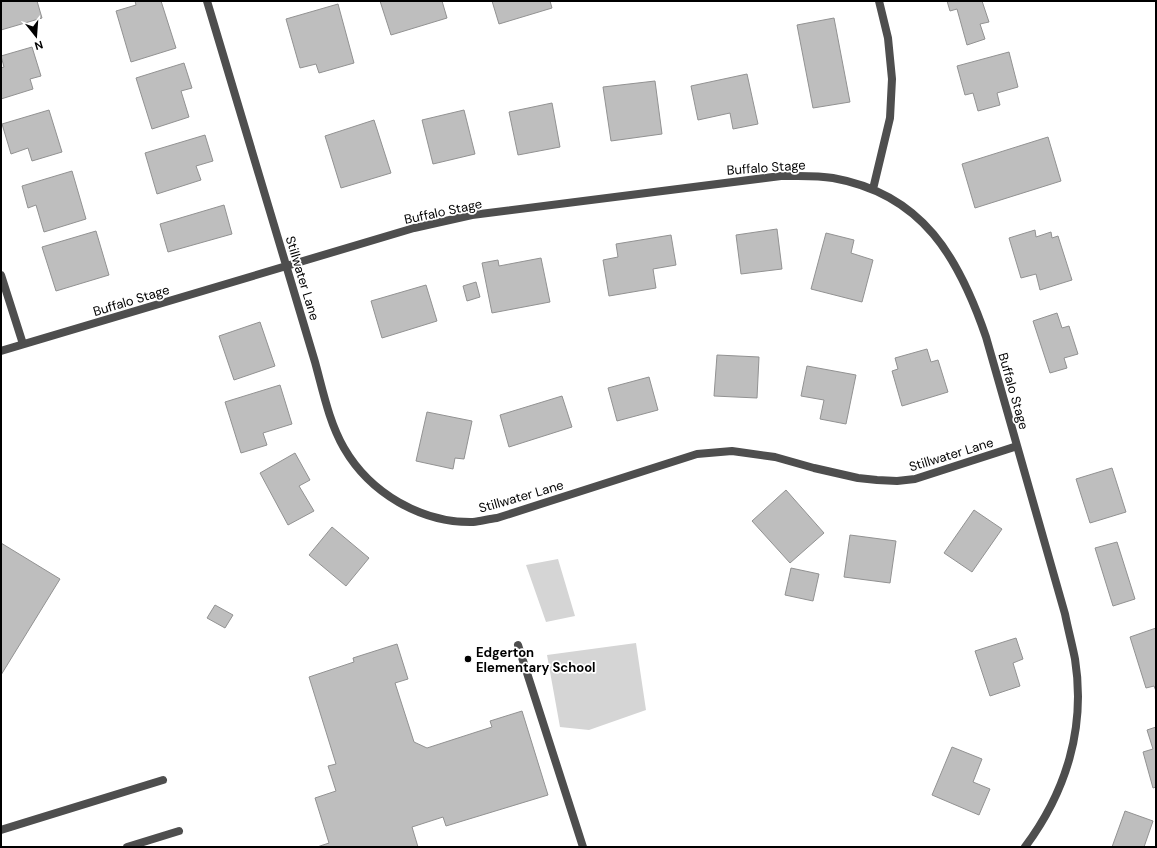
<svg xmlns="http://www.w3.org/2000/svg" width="1157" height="848" font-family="'DM Sans',sans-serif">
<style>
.green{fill:#d5d5d5}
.building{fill:#bebebe;stroke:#929292}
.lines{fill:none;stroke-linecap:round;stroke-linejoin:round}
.service{stroke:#4e4e4e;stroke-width:8}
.minor{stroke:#4e4e4e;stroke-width:8}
.poi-dot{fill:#000;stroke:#fff;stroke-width:1.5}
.labels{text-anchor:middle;stroke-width:3.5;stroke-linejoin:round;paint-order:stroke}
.street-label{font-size:13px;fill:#000;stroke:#fff}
.poi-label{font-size:13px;font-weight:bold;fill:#000;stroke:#fff;text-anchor:start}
</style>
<rect width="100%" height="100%" fill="#fff"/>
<path class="green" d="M558 559 575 616 546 622 526 565Z
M636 643 646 710 589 730 560 727 547 655Z"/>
<path class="building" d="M1 1H37L42 18 1 30Z
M135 1H161L176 48 131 62 116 11 136 5Z
M380 1H442L447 18 391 35Z
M492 1H550L552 8 499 24Z
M947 1H982L989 22 980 24 985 39 967 45 957 9 950 11Z
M338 4 354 63 319 73 316 64 300 68 286 19Z
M834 18 850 102 813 108 797 25Z
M32 47 41 76 30 79 33 89 1 99V68L4 67 1 56Z
M1009 52 1018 87 997 93 1000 105 978 111 973 93 965 95 957 66Z
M184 63 192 88 181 91 189 117 152 129 136 78Z
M747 74 758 124 733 129 730 113 698 120 691 86Z
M655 81 662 134 611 141 603 87Z
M552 103 560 147 518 155 509 112Z
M49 110 62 152 32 161 28 148 11 154 2 124Z
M464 110 475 154 433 164 422 120Z
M374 120 391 173 341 188 325 136Z
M205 135 213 161 196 166 201 180 157 194 145 153Z
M1048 137 1061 181 975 208 962 164Z
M72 171 86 219 44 232 36 205 28 208 22 186Z
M224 205 232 234 168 252 160 224Z
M777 229 782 269 741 274 736 235Z
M1035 230 1036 237 1051 232 1052 238 1058 236 1072 280 1040 290 1036 274 1021 278 1009 238Z
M96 231 109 275 56 291 42 247Z
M826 233 854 240 851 253 873 260 862 302 811 289Z
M671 235 676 265 653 269 656 288 609 296 603 260 618 257 616 244Z
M541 258 550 302 492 313 482 263 498 260 499 266Z
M476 282 480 297 467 301 463 286Z
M426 285 437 321 382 338 371 301Z
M1057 313 1062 328 1069 326 1078 354 1064 358 1067 368 1050 373 1033 321Z
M260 322 275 366 234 380 219 336Z
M927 349 931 362 938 360 948 392 902 406 892 371 898 369 895 358Z
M717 355 759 357 757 398 714 396Z
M807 366 856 375 846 424 820 419 824 400 801 396Z
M649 377 658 410 617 421 608 388Z
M280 385 292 424 263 433 267 445 241 453 225 402Z
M562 396 572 427 509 447 500 415Z
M427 412 472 421 464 459 455 458 453 469 416 461Z
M295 453 310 480 299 486 314 511 288 525 260 473Z
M1112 468 1126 512 1090 523 1076 479Z
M786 490 824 533 790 563 752 521Z
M974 510 1002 529 972 572 944 553Z
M332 527 369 558 346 586 309 555Z
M850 535 896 541 890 583 844 577Z
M1117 542 1135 599 1113 606 1095 548Z
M1 543 60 579 1 675Z
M791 568 819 574 813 601 785 595Z
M215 605 233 615 225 628 207 618Z
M1156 628V691L1154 686 1146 688 1130 637Z
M1016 638 1023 659 1013 663 1020 686 990 696 975 651Z
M397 644 408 679 395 683 414 742 427 748 492 727 490 721 522 711 548 795 446 826 443 817 412 827 418 847H317L329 843 315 798 336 791 328 766 336 764 309 677 354 662 353 658Z
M1156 727V787L1153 788 1143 752 1153 749 1147 730Z
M952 747 982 759 973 782 990 789 979 815 932 795Z
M1125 811 1153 821 1144 847H1112Z"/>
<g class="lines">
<path class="service" d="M518 645 583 847
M1 830 163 780
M127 847 179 831"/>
<path class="minor" d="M207 1 315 362C323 391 329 422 344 448 370 493 421 523 473 522 481 521 489 519 497 518L697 454 732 451 775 457 814 468 858 478 877 480 897 481 915 479 1017 446
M873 189 890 118 892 79 888 38 879 1
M1 275 23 344
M1 351 414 228 472 215 781 176C799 176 816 175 833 178 923 194 959 258 986 337L1065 614C1068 629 1072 644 1075 659 1086 728 1066 792 1025 847"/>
</g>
<circle class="poi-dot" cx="468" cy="659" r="4"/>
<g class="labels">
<g class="street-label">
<text transform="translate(766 167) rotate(-4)" y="5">Buffalo Stage</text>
<text transform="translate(443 211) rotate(-12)" y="5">Buffalo Stage</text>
<text transform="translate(303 278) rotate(73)" y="5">Stillwater Lane</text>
<text transform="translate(131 300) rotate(-17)" y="5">Buffalo Stage</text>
<text transform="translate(1014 391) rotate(74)" y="5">Buffalo Stage</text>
<text transform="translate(951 454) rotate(-17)" y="5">Stillwater Lane</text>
<text transform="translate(521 496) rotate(-16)" y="5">Stillwater Lane</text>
</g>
<g class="poi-label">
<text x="476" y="657">Edgerton<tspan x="476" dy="15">Elementary School</tspan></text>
</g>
</g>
<rect width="1157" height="848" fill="none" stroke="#000000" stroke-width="4"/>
<g transform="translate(36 36) rotate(163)" stroke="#ffffff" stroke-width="3" paint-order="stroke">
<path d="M0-3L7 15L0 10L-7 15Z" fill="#000000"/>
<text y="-6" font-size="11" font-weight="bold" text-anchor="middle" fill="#000000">N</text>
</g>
</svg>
